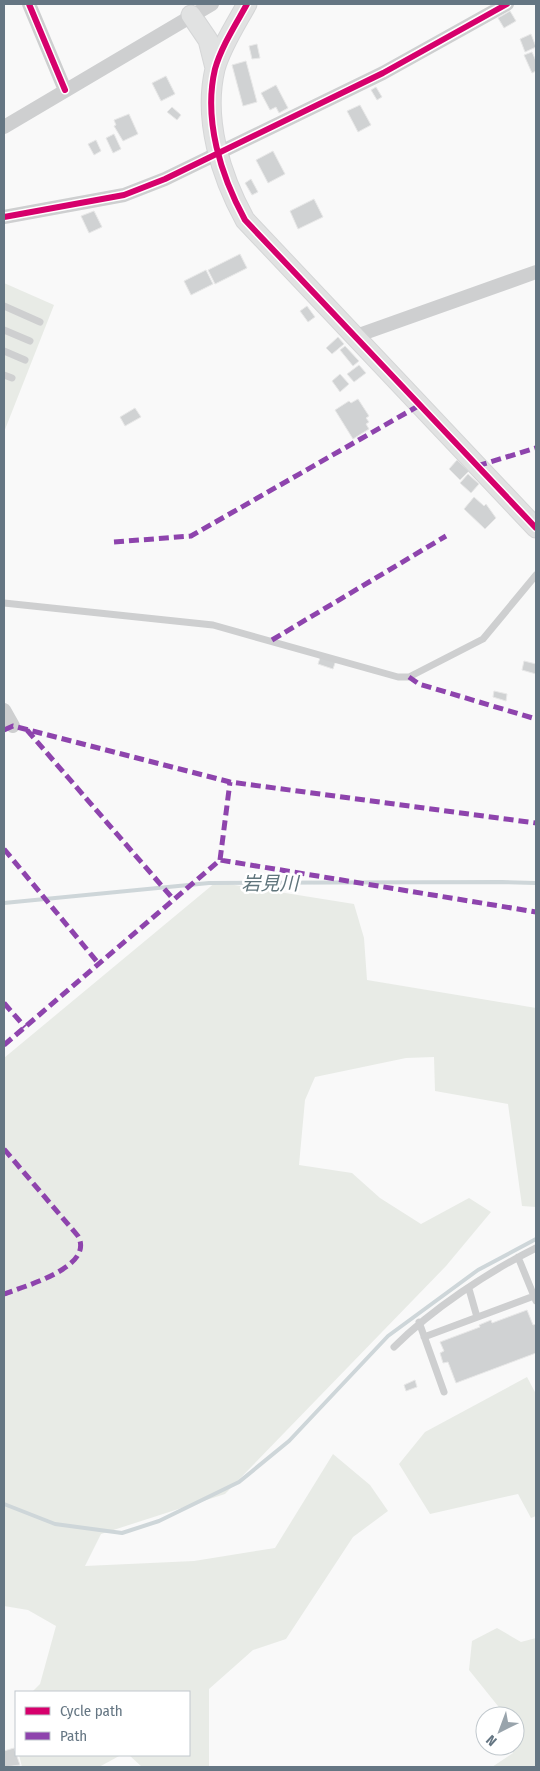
<svg xmlns="http://www.w3.org/2000/svg" width="540" height="1771" font-family="'Fira Sans Condensed','Noto Sans JP',sans-serif">
<style>
.green{fill:#e8ebe6}
.lines{fill:none;stroke-linecap:round;stroke-linejoin:round}
.stream{stroke:#ced6d9;stroke-width:4}
.building{fill:#d0d2d3;stroke:#e8e8e8}
.secondary-casing{stroke:#d5d6d7;stroke-width:21}
.lane{stroke:#cecfd0;stroke-width:7}
.street{stroke:#cecfd0;stroke-width:14}
.secondary{stroke:#e1e2e2;stroke-width:19}
.quiet{stroke:#8e44ad;stroke-width:5;stroke-dasharray:10 5;stroke-linecap:butt}
.cycleway-casing{stroke:#fff;stroke-width:9}
.cycleway{stroke:#d6006c;stroke-width:6}
.labels{text-anchor:middle;stroke-width:5;stroke-linejoin:round;paint-order:stroke}
.water-label{font-size:19px;font-style:italic;fill:#60757c;stroke:#fff}
</style>
<rect width="100%" height="100%" fill="#f9f9f9"/>
<path class="green" d="M4 283 54 305 4 432Z
M216 882 354 904 364 938 367 980 536 1008V1207L522 1206 508 1104 435 1091 434 1057 406 1058 315 1077 305 1100 299 1165 352 1173 380 1198 421 1224 469 1198 491 1212 446 1266 225 1494 101 1534 85 1566 194 1561 275 1548 333 1454 370 1485 388 1511 353 1537 286 1639 253 1650 209 1689V1767H142L129 1755H189V1692H32L40 1684 56 1626 28 1610 4 1606V1058Z
M527 1377 536 1394V1516L531 1518 518 1494 430 1514 399 1464 425 1432Z
M497 1628 521 1642 536 1638V1767H492L513 1753 515 1716H506L469 1670 472 1641Z
M19 1755H121L99 1767H22Z"/>
<g class="lines">
<path class="stream" d="M4 903 209 883 502 882 536 883
M4 1504 55 1524 122 1533 159 1521 239 1482 289 1441 388 1336 478 1270 536 1239"/>
</g>
<path class="building" d="M510 11 516 21 504 28 498 18Z
M531 34 536 47 525 52 520 39Z
M257 44 260 58 252 59 249 46Z
M532 52 536 61V71L532 73 524 55Z
M246 61 257 102 243 106 232 65Z
M166 76 175 94 161 101 152 83Z
M276 85 288 108 279 113 276 107 270 110 261 93Z
M376 87 382 97 377 100 371 90Z
M360 105 371 125 358 132 347 111Z
M172 107 181 115 177 120 167 112Z
M129 114 138 134 123 141 114 126 116 125 114 120Z
M114 134 121 149 113 153 106 138Z
M96 140 101 151 94 155 88 144Z
M273 151 285 174 268 183 256 160Z
M251 179 258 192 252 195 245 183Z
M314 199 323 217 298 229 290 211Z
M94 211 102 227 89 233 81 216Z
M240 254 247 268 215 284 208 270Z
M206 270 213 284 191 295 184 281Z
M307 306 315 317 308 322 300 311Z
M338 337 344 344 332 354 326 348Z
M345 346 359 361 353 366 340 350Z
M359 365 366 373 354 382 347 374Z
M340 374 349 384 340 392 332 381Z
M358 399 369 416 366 418 369 422 366 424 369 429 353 439 335 410 349 401 351 403Z
M135 408 141 417 125 426 120 417Z
M457 460 469 471 460 480 449 469Z
M468 474 479 484 471 493 460 483Z
M474 497 484 506 486 504 496 518 485 529 464 509Z
M321 655 336 660 333 669 318 664Z
M524 661 536 664V674L522 670Z
M494 691 507 694 506 701 493 697Z
M527 1310 533 1325 536 1324V1353L456 1383 448 1362 443 1363 440 1353 444 1351 440 1342 480 1327 479 1325 491 1320 492 1323Z
M415 1380 417 1387 406 1391 404 1385Z
M14 1748 20 1765 4 1767V1751Z"/>
<g class="lines">
<g class="secondary-casing">
<path id="secondary" d="M247 4C236 24 221 47 215 69 203 120 221 176 245 220L536 528
M191 15 208 40 215 68"/>
</g>
<path class="lane" d="M4 306 40 322
M4 330 30 341
M4 351 25 360
M4 375 12 378
M4 603 213 625 398 677H409L483 639 536 575
M518 1257 536 1301
M469 1289 477 1317
M419 1322 444 1392
M424 1337 534 1296
M394 1347C432 1309 488 1272 536 1248"/>
<path class="street" d="M29 4 65 90
M4 127 212 4
M4 217 124 195 165 179 383 73 507 4
M356 336 536 272
M4 710 13 726"/>
<use href="#secondary" class="secondary"/>
<path class="quiet" d="M477 466 536 448
M114 542 191 536 420 405
M272 640 446 536
M409 677 419 684 536 719
M4 730 13 726 230 782 536 823
M27 730 174 900
M4 849 99 964
M220 860 230 782
M4 1003 25 1027
M4 1045 220 860 536 912
M4 1149 78 1236C95 1267 25 1286 4 1294"/>
<g class="cycleway-casing">
<path id="cycleway" d="M29 4 65 90
M247 4C236 24 221 47 215 69 203 120 221 176 245 220L536 528
M4 217 124 195 165 179 383 73 507 4"/>
</g>
<use href="#cycleway" class="cycleway"/>
</g>
<g class="labels">
<g class="water-label">
<text x="270" y="890">岩見川</text>
</g>
</g>
<rect width="540" height="1771" fill="none" stroke="#657683" stroke-width="10"/>
<rect x="15" y="1691" width="175" height="65" fill="#ffffff" stroke="#c1c8cd"/>
<rect x="25" y="1707" width="25" height="8" fill="#d6006c" stroke="#c1c8cd"/>
<text x="60" y="1716" font-size="15" fill="#657683">Cycle path</text>
<rect x="25" y="1732" width="25" height="8" fill="#8e44ad" stroke="#c1c8cd"/>
<text x="60" y="1741" font-size="15" fill="#657683">Path</text>
<g transform="translate(500 1731) rotate(222)"><circle r="24" fill="#ffffff" stroke="#c1c8cd"/>
<path d="M0-4L9 19L0 12L-9 19Z" fill="#99a4ac"/>
<text y="-8" font-size="14" font-weight="bold" text-anchor="middle" fill="#657683">N</text>
</g>
</svg>
